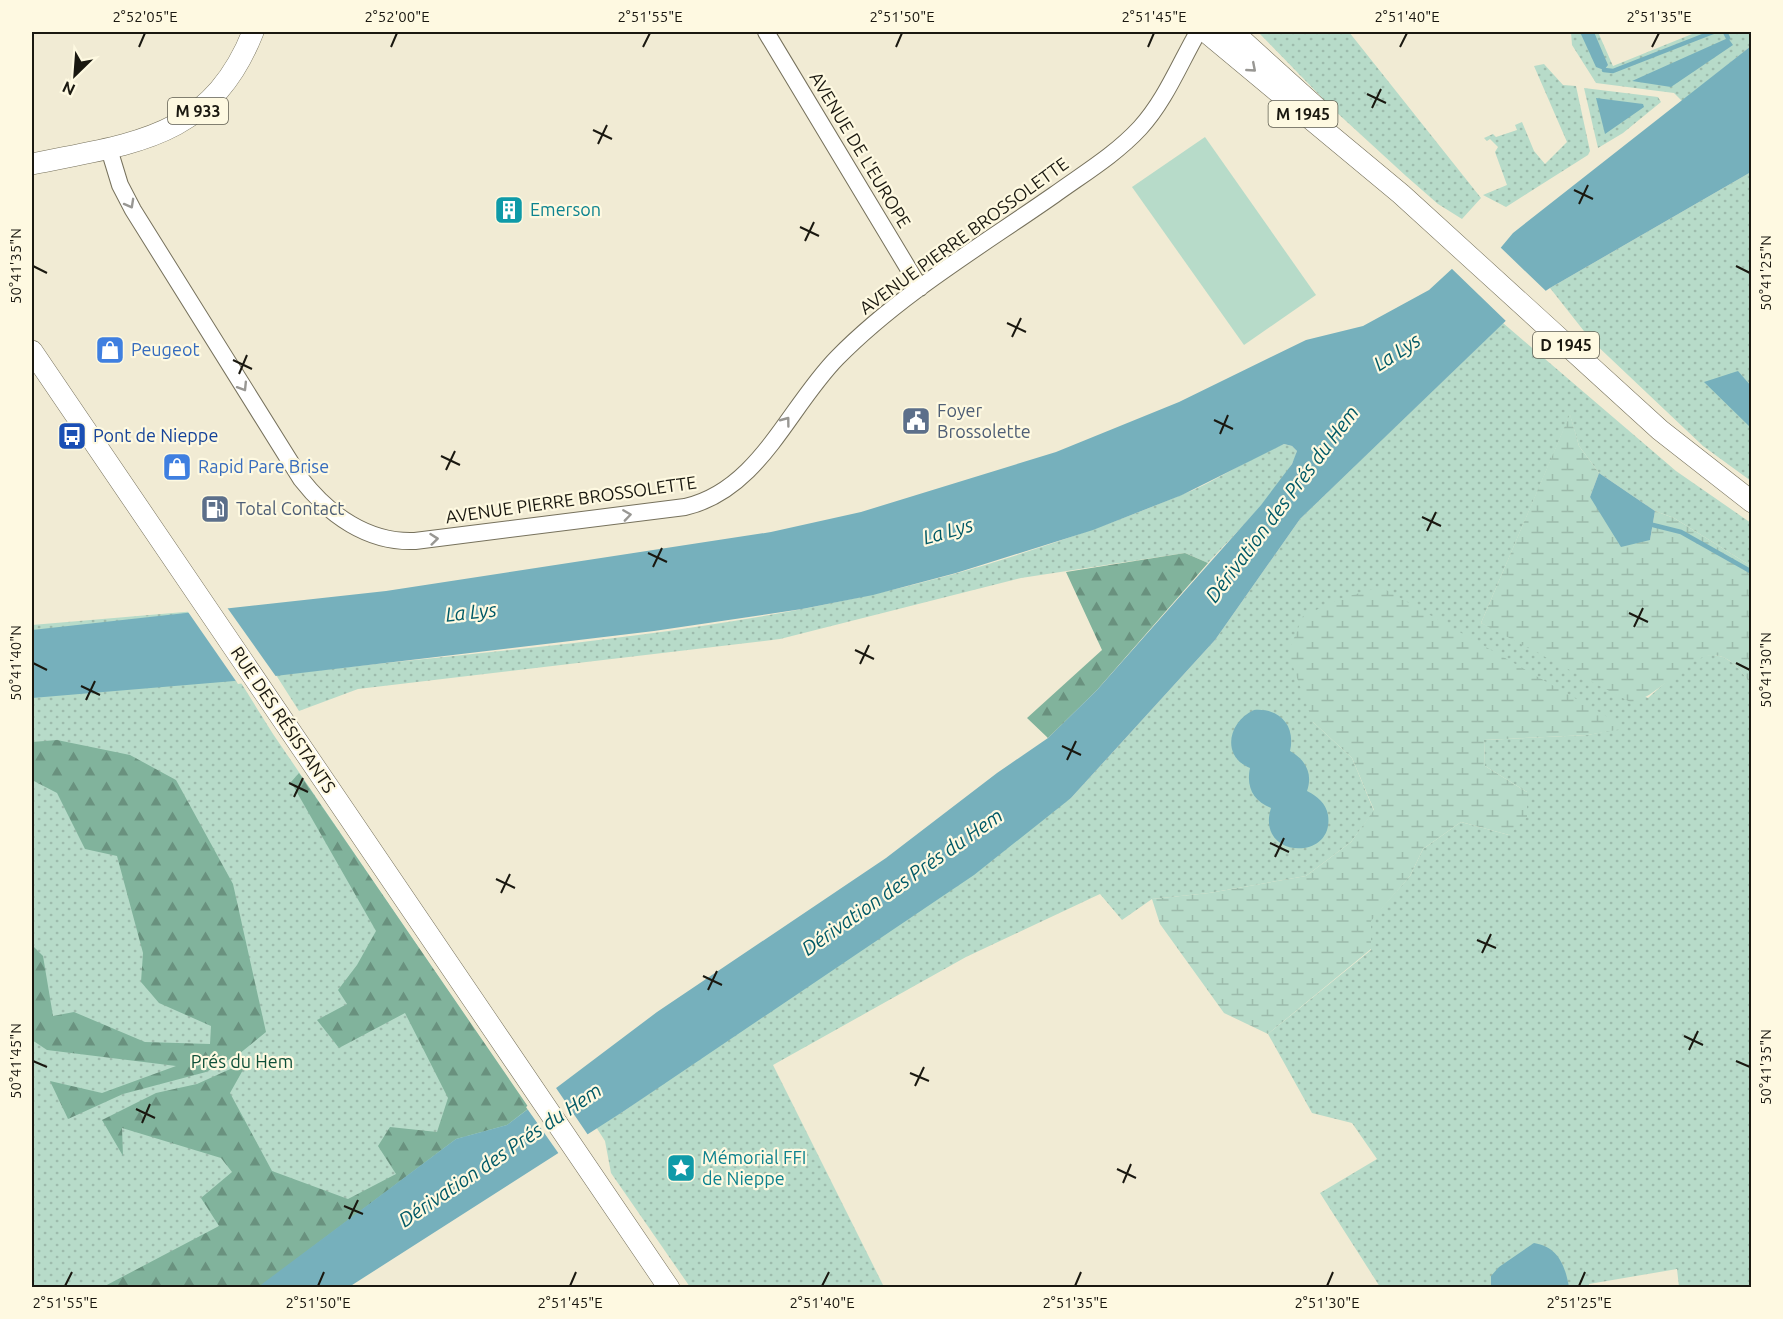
<svg xmlns="http://www.w3.org/2000/svg" width="1783" height="1319" font-family="Ubuntu,sans-serif">
<style>
.green{fill:url(#green-dots)}
.forest{fill:url(#forest-firs)}
.wetland{fill:url(#wetland-marsh)}
.pitch{fill:#b7dbc9}
.water{fill:#76b0bc}
.pier{fill:#f1ebd4}
.lines{fill:none;stroke-linecap:round;stroke-linejoin:round}
.stream{stroke:#76b0bc;stroke-width:4.5}
.minor-casing{stroke:#76715c;stroke-width:18}
.major-casing{stroke:#76715c;stroke-width:22}
.minor{stroke:#fff;stroke-width:16}
.major{stroke:#fff;stroke-width:21}
.oneway{stroke:#989793}
.ticks{fill:none;stroke:#1a1810;stroke-width:2}
.labels{text-anchor:middle;stroke-width:4.5;stroke-linejoin:round;paint-order:stroke}
.shield{fill:#fef9e1;stroke:#5e5c4f;stroke-width:1.5}
.shield-label{font-size:16px;font-weight:bold;fill:#1a1810}
.street-label{font-size:18px;fill:#1a1810;stroke:#fef9e1}
.culture-label{font-size:18px;fill:#0d838f;stroke:#fef9e1;text-anchor:start}
.shop-label{font-size:18px;fill:#366cbe;stroke:#fef9e1;text-anchor:start}
.service-label{font-size:18px;fill:#4e5e75;stroke:#fef9e1;text-anchor:start}
.transit-label{font-size:18px;fill:#164399;stroke:#fef9e1;text-anchor:start}
.park-label{font-size:18px;fill:#0e5039;stroke:#fef9e1}
.water-label{font-size:20px;font-style:italic;fill:#005966;stroke:#fef9e1}
.neatline{fill:none;stroke:#1a1810;stroke-width:2}
.ticks-label{font-size:15px;text-anchor:middle;fill:#1a1810}
</style>
<defs>
<pattern id="green-dots" width="8" height="8" patternUnits="userSpaceOnUse" patternTransform="scale(1.5)"><rect width="8" height="8" fill="#b7dbc9"/><path d="M2 2h.1M6 6h.1" fill="none" stroke="#9dbbac" stroke-width="1.8" stroke-linecap="round"/></pattern>
<pattern id="forest-firs" width="22" height="20" patternUnits="userSpaceOnUse" patternTransform="scale(1.5)"><rect width="22" height="20" fill="#81b39c"/><path d="M5 1l3.5 6h-7zM16 11l3.5 6h-7z" fill="#69917e"/></pattern>
<pattern id="wetland-marsh" width="20" height="14" patternUnits="userSpaceOnUse" patternTransform="scale(1.5)"><rect width="20" height="14" fill="#b7dbc9"/><path d="M1 5h8M5 5V1M11 12h8M15 12V8" fill="none" stroke="#9dbbac"/></pattern>
</defs>
<rect width="100%" height="100%" fill="#f1ebd4"/>
<path class="green" d="M1258 32H1349L1481 198 1462 219 1438 204 1406 176 1334 110Z
M1571 32H1598L1613 66 1697 32H1751V46L1682 101 1674 93 1596 83 1572 45Z
M1544 64 1563 85 1576 86 1590 151 1588 155 1506 207 1483 195 1507 185 1495 152 1498 147 1490 139 1487 141 1484 138 1493 134 1496 137 1517 130 1515 125 1522 122 1534 151 1545 164 1567 142 1534 66Z
M1584 88 1658 97 1661 102 1623 133 1598 148Z
M1751 172V481L1703 446 1591 340 1550 288Z
M1503 323 1676 471 1751 523V566L1674 518 1655 511 1599 473 1579 446 1570 415 1481 623 1648 698C1684 667 1714 626 1751 685V1287H1679L1677 1269 1589 1284V1287H1380L1320 1193 1377 1159 1352 1123 1312 1113 1268 1034 1371 950 1370 921 1410 876 1423 849 1461 822 1509 835 1527 792 1485 766 1484 740 1588 735 1626 727 1313 722 1352 758 1374 811 1351 842 1306 876 1209 893 1152 899 1122 920 1100 894 966 957 773 1065 884 1287H690L611 1173 605 1141 596 1127 624 1111 1071 798 1215 640 1300 519Z
M1284 444 1292 446 1297 451C1293 476 1228 541 1208 563L1185 553 1021 578 780 639 358 689 299 711 276 675C502 649 733 635 954 574 1031 552 1107 526 1181 495 1217 481 1249 458 1284 444Z
M196 611 273 734 534 1117 284 1287H32V625Z"/>
<path class="forest" d="M1185 553 1208 563 1097 690 1048 738 1027 718 1102 650 1066 572Z
M57 740 130 755 176 780 233 884 266 1032 239 1054 206 1072 123 1094 68 1119 50 1081 102 1093 176 1066 47 1050 32 1040V945L43 956 53 1016 74 1012 145 1042 210 1044 211 1026 159 1003 141 982 143 953 117 856 85 849 57 793 32 780V742Z
M299 773 529 1108 507 1125 456 1139 258 1288 103 1287 219 1226 201 1198 232 1172 221 1158 122 1128 123 1156 102 1120 156 1093 197 1084 248 1061 230 1093 272 1171 348 1199 396 1174 378 1146 390 1127 437 1132 448 1098 405 1013 339 1048 317 1020 347 1004 338 990 357 965 376 931 291 782Z"/>
<path class="wetland" d="M1570 414 1579 446 1599 473 1590 497 1650 540 1655 511 1674 518 1751 566V685C1707 615 1678 688 1632 703L1481 623Z
M1381 587 1627 728 1588 735 1484 740 1485 766 1527 792V817L1509 835 1461 822 1423 849 1410 876 1371 921V949L1268 1034 1224 1013 1160 924 1152 899 1209 893 1306 876 1351 842 1374 810 1352 758 1313 722 1288 653 1303 616 1342 598Z"/>
<path class="pitch" d="M1205 137 1316 295 1244 345 1132 187Z"/>
<path class="water" d="M1580 32H1594L1608 65 1604 70 1596 67Z
M1728 38 1733 45 1671 87 1632 81Z
M1751 46V172L1550 288 1517 310 1300 519 1215 640 1071 798 974 875 624 1111 349 1287H258L456 1139 507 1125 657 1012 886 858 997 773 1048 738 1097 690 1261 505 1292 464 1297 451 1292 446 1284 444 1182 495 1093 530 956 573 873 595 802 609 654 631 234 681 32 698V630L386 591 771 532 861 512 1056 452 1179 402 1306 340 1363 326 1429 290 1468 254 1488 263 1513 233Z
M1596 98 1643 104 1644 107 1605 134Z
M1738 371 1751 386V428L1704 382Z
M1599 473 1655 511 1650 540 1621 547 1590 497Z
M1254 710C1279 708 1296 725 1290 751 1306 760 1313 774 1307 791 1317 796 1326 803 1328 815 1335 862 1255 859 1271 808 1253 801 1246 787 1250 768 1221 756 1228 722 1254 710Z
M1534 1243C1558 1247 1565 1265 1569 1287H1491V1276L1499 1267Z"/>
<path class="pier" d="M1499 246 1548 293 1508 323 1450 267 1466 252 1487 259Z
M226 606 277 678 238 684 186 609Z
M554 1085 588 1135 559 1154 526 1107Z"/>
<g class="lines">
<path class="stream" d="M1725 32 1728 38
M1604 70 1613 71 1713 32
M1653 525 1681 532 1752 572"/>
<g class="minor-casing">
<path id="minor" d="M766 32 920 288
M109 149 120 185 133 210 301 479C329 515 368 543 415 541L685 507C759 490 788 408 837 358 900 294 981 246 1054 195 1083 174 1115 155 1140 128 1165 101 1180 63 1198 32"/>
</g>
<g class="major-casing">
<path id="major" d="M1206 32 1401 194 1660 430 1752 502
M1233 32 1319 110
M32 164C132 143 210 140 253 32
M32 351 669 1288"/>
</g>
<use href="#minor" class="minor"/>
<use href="#major" class="major"/>
</g>
<defs><path id="oneway-chevron" d="M-2-3.5L2.5 0L-2 3.5" fill="none" stroke-width="1.6" stroke-linecap="round" stroke-linejoin="round" transform="scale(1.5)"/></defs>
<g class="oneway">
<use href="#oneway-chevron" transform="translate(1252 68) rotate(41)"/>
<use href="#oneway-chevron" transform="translate(130 204) rotate(61)"/>
<use href="#oneway-chevron" transform="translate(243 387) rotate(58)"/>
<use href="#oneway-chevron" transform="translate(786 421) rotate(-53)"/>
<use href="#oneway-chevron" transform="translate(627 515) rotate(-8)"/>
<use href="#oneway-chevron" transform="translate(434 539) rotate(-6)"/>
</g>
<path class="ticks" d="M139 47 145 33M391 47 397 33M643 47 650 33M896 47 902 33M1148 47 1154 33M1400 47 1407 33M1652 47 1659 33M1367 94 1386 103M1372 108 1381 89M593 130 612 139M598 144 607 125M1574 190 1593 199M1579 204 1588 185M800 227 819 236M805 241 814 222M33 266 47 273M1736 266 1750 273M1007 323 1026 332M1012 337 1021 318M233 360 252 369M239 374 247 355M1214 420 1233 429M1220 434 1228 415M441 456 460 465M446 470 455 451M1422 517 1441 526M1427 531 1436 512M648 553 667 562M653 567 662 548M1629 613 1648 622M1634 627 1643 608M855 650 874 659M33 663 47 670M1736 663 1750 670M860 664 869 645M81 686 100 695M86 700 95 681M1062 746 1081 755M1067 760 1076 741M289 783 308 792M294 797 303 778M1270 843 1289 852M1275 857 1284 838M496 879 515 888M501 893 510 874M1477 940 1496 948M1482 953 1491 934M703 976 722 985M708 990 717 971M1684 1036 1703 1045M1689 1050 1698 1031M33 1061 47 1067M1736 1061 1750 1067M910 1073 929 1081M915 1086 924 1067M136 1109 155 1118M142 1123 150 1104M1117 1169 1136 1178M1123 1183 1131 1164M344 1206 363 1214M349 1219 358 1200M65 1286 72 1272M318 1286 324 1272M570 1286 576 1272M822 1286 829 1272M1075 1286 1081 1272M1327 1286 1333 1272M1579 1286 1585 1272"/>
<defs>
<g id="building-square" transform="scale(1.5)"><rect x="-9" y="-9" width="18" height="18" rx="4" fill="#0f9aa8" stroke="#fef9e1"/><path d="M-4-6H4V6H1V3H-1V6H-4ZM-2.5-4.3h1.7v1.8h-1.7ZM.8-4.3h1.7v1.8H.8ZM-2.5-1h1.7V.8h-1.7ZM.8-1h1.7V.8H.8Z" fill="#fff"/></g>
<g id="shop-square" transform="scale(1.5)"><rect x="-9" y="-9" width="18" height="18" rx="4" fill="#3f7fe0" stroke="#fef9e1"/><path d="M-5-2.5h2.3a2.7 3.5 0 0 1 5.4 0H5L5.5 6h-11ZM-1.5-2.5h3a1.5 2.3 0 0 0-3 0Z" fill="#fff"/></g>
<g id="civic-square" transform="scale(1.5)"><rect x="-9" y="-9" width="18" height="18" rx="4" fill="#5c6f8a" stroke="#fef9e1"/><path d="M-.6-6.5H3V-4.5H.6V-3L4-1V1h2V6H-6V1h2V-1L-.6-3ZM-1.2 2.5V6h2.4V2.5Z" fill="#fff"/></g>
<g id="bus-square" transform="scale(1.5)"><rect x="-9" y="-9" width="18" height="18" rx="4" fill="#1a4fb4" stroke="#fef9e1"/><path d="M-5-6H5V4H4V6H2V4H-2V6H-4V4H-5ZM-3.5-4V0h7V-4ZM-3.5 1.2v1.5H-2V1.2ZM2 1.2v1.5H3.5V1.2Z" fill="#fff"/></g>
<g id="fuel-square" transform="scale(1.5)"><rect x="-9" y="-9" width="18" height="18" rx="4" fill="#5c6f8a" stroke="#fef9e1"/><path d="M-5.5-6h7V0h2V4h1.3V-2.5L3-4.5l.8-.8L6-3V5H2.5V1h-1V6h-7ZM-4.2-4.7v3.2H.2V-4.7Z" fill="#fff"/></g>
<g id="sight-square" transform="scale(1.5)"><rect x="-9" y="-9" width="18" height="18" rx="4" fill="#0f9aa8" stroke="#fef9e1"/><path d="M0-6L1.8-2.2L6-1.7L2.9 1.2L3.7 5.4L0 3.3L-3.7 5.4L-2.9 1.2L-6-1.7L-1.8-2.2Z" fill="#fff"/></g>
</defs>
<g fill-rule="evenodd">
<use href="#building-square" x="509" y="210"/>
<use href="#shop-square" x="110" y="350"/>
<use href="#civic-square" x="916" y="421"/>
<use href="#bus-square" x="72" y="436"/>
<use href="#shop-square" x="177" y="467"/>
<use href="#fuel-square" x="215" y="509"/>
<use href="#sight-square" x="681" y="1168"/>
</g>
<g class="labels">
<g class="shield">
<rect x="168" y="98" width="60" height="26" rx="4.5"/>
<rect x="1268.5" y="101" width="69" height="26" rx="4.5"/>
<rect x="1533" y="332" width="66" height="26" rx="4.5"/>
</g>
<g class="shield-label">
<text x="198" y="117">M 933</text>
<text x="1303" y="120">M 1945</text>
<text x="1566" y="351">D 1945</text>
</g>
<g class="street-label">
<text transform="translate(860 150) rotate(59)" y="6">AVENUE DE L'EUROPE</text>
<text transform="translate(964 236) rotate(-36)" y="6">AVENUE PIERRE BROSSOLETTE</text>
<text transform="translate(571 500) rotate(-8)" y="6">AVENUE PIERRE BROSSOLETTE</text>
<text transform="translate(283 720) rotate(56)" y="6">RUE DES RÉSISTANTS</text>
</g>
<g class="culture-label">
<text x="530" y="216">Emerson</text>
<text x="702" y="1164">Mémorial FFI<tspan x="702" dy="21">de Nieppe</tspan></text>
</g>
<g class="shop-label">
<text x="131" y="356">Peugeot</text>
<text x="198" y="473">Rapid Pare Brise</text>
</g>
<g class="service-label">
<text x="937" y="417">Foyer<tspan x="937" dy="21">Brossolette</tspan></text>
<text x="236" y="515">Total Contact</text>
</g>
<g class="transit-label">
<text x="93" y="442">Pont de Nieppe</text>
</g>
<g class="park-label">
<text x="242" y="1068">Prés du Hem</text>
</g>
<g class="water-label">
<text transform="translate(1397 352) rotate(-33)" y="7">La Lys</text>
<text transform="translate(1282 504) rotate(-53)" y="7">Dérivation des Prés du Hem</text>
<text transform="translate(948 531) rotate(-16)" y="7">La Lys</text>
<text transform="translate(471 612) rotate(-6)" y="7">La Lys</text>
<text transform="translate(902 882) rotate(-35)" y="7">Dérivation des Prés du Hem</text>
<text transform="translate(500 1155) rotate(-34)" y="7">Dérivation des Prés du Hem</text>
</g>
</g>
<rect width="1783" height="1319" fill="none" stroke="#fef9e1" stroke-width="66"/>
<g transform="translate(75 75) rotate(205)" stroke="#fef9e1" stroke-width="4.5" paint-order="stroke">
<path d="M0-4.5L10 22L0 15L-10 22Z" fill="#1a1810"/>
<text y="-9" font-size="16" font-weight="bold" text-anchor="middle" fill="#1a1810">N</text>
</g>
<rect x="33" y="33" width="1717" height="1253" class="neatline"/>
<g class="ticks-label">
<text x="145" y="22">2°52'05"E</text>
<text x="397" y="22">2°52'00"E</text>
<text x="650" y="22">2°51'55"E</text>
<text x="902" y="22">2°51'50"E</text>
<text x="1154" y="22">2°51'45"E</text>
<text x="1407" y="22">2°51'40"E</text>
<text x="1659" y="22">2°51'35"E</text>
<text transform="translate(16 266) rotate(-90)" y="5">50°41'35"N</text>
<text transform="translate(1766 273) rotate(-90)" y="5">50°41'25"N</text>
<text transform="translate(16 663) rotate(-90)" y="5">50°41'40"N</text>
<text transform="translate(1766 670) rotate(-90)" y="5">50°41'30"N</text>
<text transform="translate(16 1061) rotate(-90)" y="5">50°41'45"N</text>
<text transform="translate(1766 1067) rotate(-90)" y="5">50°41'35"N</text>
<text x="65" y="1308">2°51'55"E</text>
<text x="318" y="1308">2°51'50"E</text>
<text x="570" y="1308">2°51'45"E</text>
<text x="822" y="1308">2°51'40"E</text>
<text x="1075" y="1308">2°51'35"E</text>
<text x="1327" y="1308">2°51'30"E</text>
<text x="1579" y="1308">2°51'25"E</text>
</g>
</svg>
